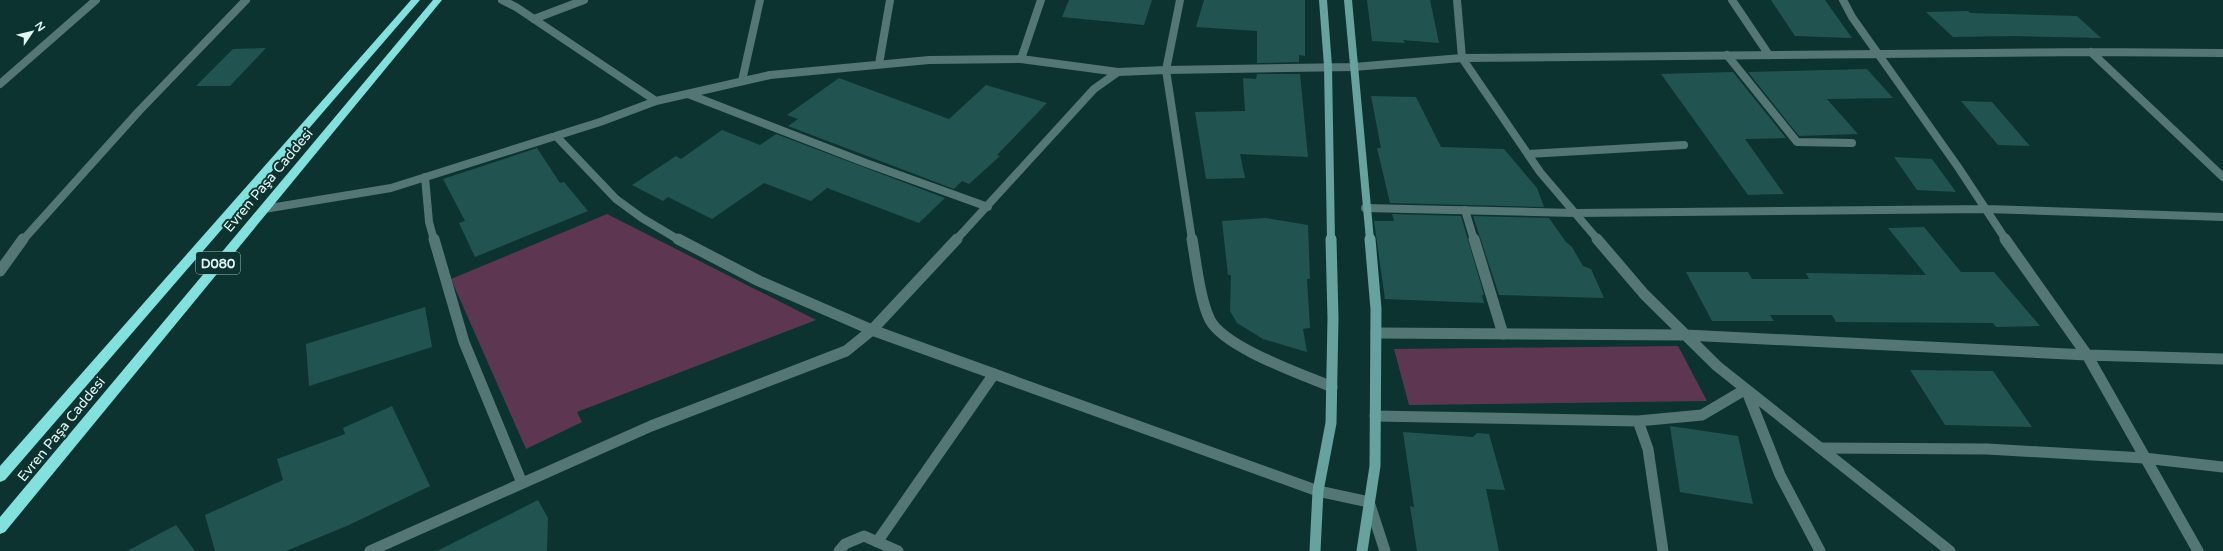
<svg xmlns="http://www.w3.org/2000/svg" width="2223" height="551" font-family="'Varela Round',sans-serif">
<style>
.green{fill:#5d3751}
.building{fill:#215351}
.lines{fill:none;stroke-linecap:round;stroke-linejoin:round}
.lane-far1{stroke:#547775;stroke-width:8}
.lane{stroke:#547775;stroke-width:11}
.street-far1{stroke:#547775;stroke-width:8}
.street{stroke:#547775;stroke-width:11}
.secondary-far1{stroke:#67a29f;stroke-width:8}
.secondary{stroke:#67a29f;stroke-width:11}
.highway{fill:#82e1dc;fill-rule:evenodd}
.labels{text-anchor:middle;stroke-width:4;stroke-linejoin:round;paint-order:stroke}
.shield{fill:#0d3331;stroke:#a2bcba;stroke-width:1}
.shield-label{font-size:13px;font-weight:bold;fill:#e2f6f4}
.street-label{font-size:14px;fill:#e2f6f4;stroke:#0d3331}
</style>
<rect width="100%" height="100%" fill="#0d3331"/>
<path class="green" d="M607 214 816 320 577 412 582 422 526 449 451 279Z
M1678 346 1707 401 1409 405 1394 349Z"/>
<path class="building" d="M1069 0H1152L1144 25 1062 17Z
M1204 0H1305V56L1299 55V62L1257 63V31L1196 27Z
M1367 0H1430L1439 43 1403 40 1405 43 1372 41Z
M1771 0H1825L1852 38 1795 36Z
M1968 11 1970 13 2077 16 2101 38 2013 36 1953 37 1926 12Z
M266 48 230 86H196L233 49Z
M1867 69 1893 98 1827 99 1858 134 1799 136 1748 72Z
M1733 72 1786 138 1745 139 1784 194 1748 195 1661 74Z
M1257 74H1300L1308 157 1240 154 1245 178 1206 179 1195 112 1245 111 1243 78 1256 79Z
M839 78 949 119 986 85 1047 103 997 155 1000 156 969 184 962 181 954 189 788 126 798 119 787 115Z
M1371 96 1416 97 1441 147 1504 149 1537 188 1544 207 1390 203 1377 148H1381Z
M1961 101 1992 102 2030 146 1998 145Z
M722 130 760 145 776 134 945 198 919 223 827 188 811 201 764 183 712 219 668 197 663 201 632 185 676 156 681 159Z
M537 148 560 183 564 182 588 211 475 257 459 223 465 221 443 179Z
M1894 157 1932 159 1956 192 1917 190Z
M1392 214 1461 216 1484 295H1482L1484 303 1385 299 1374 221H1394Z
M1473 216 1549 218 1566 242 1572 247 1583 266 1591 269 1604 298 1499 295Z
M1266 218 1308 225 1310 279H1307L1310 328 1303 329 1307 352 1263 339 1237 323 1230 311 1231 275H1228L1222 221Z
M1924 227 1961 272H1994L2040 326 1996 327 1993 323 1836 322 1832 315H1770L1774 321H1712L1686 272H1748L1752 279H1809L1806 273 1926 275 1888 228Z
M425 307 432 347 309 386 306 344Z
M1910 370 1993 371 2032 427 1945 425Z
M392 406 430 486 349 525 286 551H215L205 515 283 480 277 459 345 434 343 428Z
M1670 426 1738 436 1753 504 1680 492Z
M1403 432 1473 437 1477 433 1489 434 1505 490 1486 489 1499 551H1417L1410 506 1414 507Z
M538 500 548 518 547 551H437Z
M176 525 195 551H127Z"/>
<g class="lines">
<path class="lane-far1" d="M1732 0 1769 55
M1727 55 1797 142 1852 143
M0 84 96 0
M1528 154 1684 145
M1465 210 1474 240"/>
<path class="lane" d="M1474 239 1503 334
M1820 448 1987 449 2144 458
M877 542 994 374
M839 551 845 544 864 536 898 551"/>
<path class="street-far1" d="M502 0 516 7 656 101
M1457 0 1462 58 1540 172 1598 240
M1843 0 1852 17 1958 167 2006 240
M534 19 584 0
M2091 52 2223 177
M1021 59 1041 0
M879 64 890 0
M742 81 760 0
M688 94 866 163 988 207
M556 136 616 199 642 218 679 240
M425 177 429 222 434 240
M1365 208 1575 213 1986 209 2223 217
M264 209 391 188 600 122 656 101 770 75 929 60 1021 59 1118 72
M23 240 139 111 246 0
M956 240 1094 89 1118 72 1166 70 1180 0
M1192 240 1166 70 1354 67 1462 58 2091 52 2223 53"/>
<path class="street" d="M434 239 464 342 522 483
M678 239 759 281 872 330 1318 491 1369 502 1385 551
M1192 239C1196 262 1200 300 1210 320 1225 348 1302 374 1332 387
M1597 239 1644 294 1717 366 1950 551
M2005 239 2087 355 2198 551
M0 271 23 239
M1376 333 1686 335 2087 355 2223 359
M1375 416 1638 421 1702 415 1746 389 1780 475 1820 551
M1638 421 1648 449 1663 551
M2144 458 2223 467
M370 551 651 426 846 351 872 330 957 239"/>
<path class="secondary-far1" d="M1323 0 1328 66 1331 240
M1348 0 1370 240"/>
<path class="secondary" d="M1315 551 1318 491 1331 423 1333 318 1331 239
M1362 551 1375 466 1376 309 1370 239"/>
<path class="highway" d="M411 0H420L5 480 0 482V466Z
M433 0H442L5 532 0 534V517Z"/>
</g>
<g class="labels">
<rect class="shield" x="196" y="252" width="44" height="22" rx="3"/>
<g class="shield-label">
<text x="218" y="268">D080</text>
</g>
<g class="street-label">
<text transform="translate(268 180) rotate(-50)" y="5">Evren Paşa Caddesi</text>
<text transform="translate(61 429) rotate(-51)" y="5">Evren Paşa Caddesi</text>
</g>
</g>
<g transform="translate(32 32) rotate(55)" stroke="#0d3331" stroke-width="3" paint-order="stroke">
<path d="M0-3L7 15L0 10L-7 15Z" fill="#e2f6f4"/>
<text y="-6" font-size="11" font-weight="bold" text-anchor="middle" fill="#e2f6f4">N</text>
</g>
</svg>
